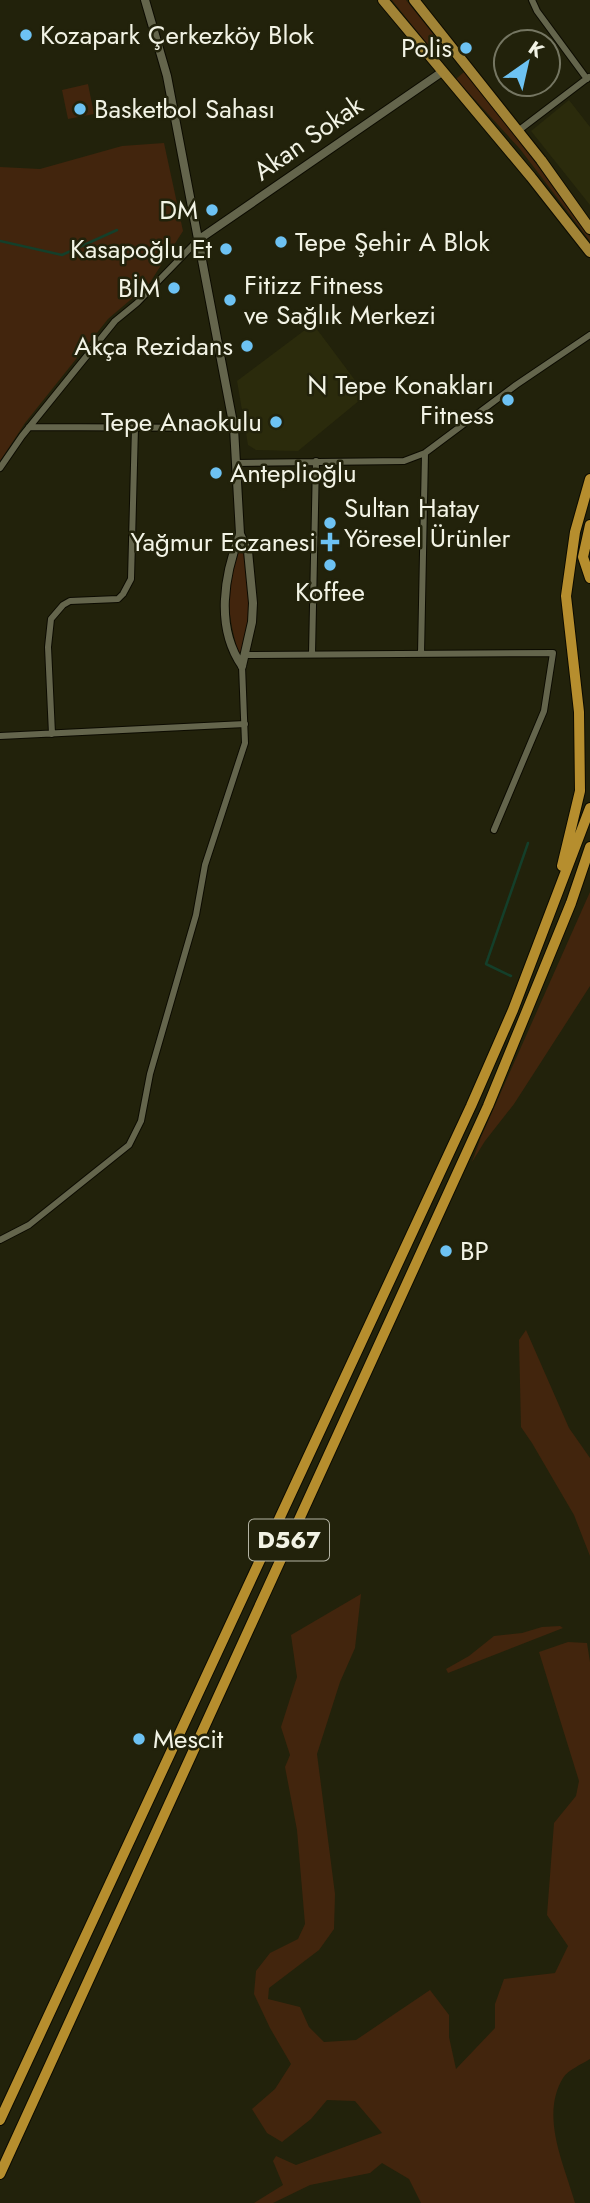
<svg xmlns="http://www.w3.org/2000/svg" width="590" height="2203" font-family="Jost,sans-serif">
<style>
.built{fill:#2b2b0c}
.green{fill:#42250d}
.lines{fill:none;stroke-linecap:round;stroke-linejoin:round}
.stream{stroke:#143f2a;stroke-width:2.5}
.minor-casing{stroke:#0c0b00;stroke-width:8}
.tertiary-casing{stroke:#0c0b00;stroke-width:10}
.primary-casing{stroke:#0c0b00;stroke-width:12}
.trunk-casing{stroke:#0c0b00;stroke-width:12}
.minor{stroke:#64654c;stroke-width:6}
.tertiary{stroke:#64654c;stroke-width:8}
.primary{stroke:#a28436;stroke-width:10}
.trunk{stroke:#b68e2e;stroke-width:10}
.poi-dot{fill:#6dc2f3;stroke:#22220b;stroke-width:2.5}
.labels{text-anchor:middle;stroke-width:5;stroke-linejoin:round;paint-order:stroke}
.shield{fill:#22220b;stroke:#b4b4a4;stroke-width:2}
.shield-label{font-size:24px;font-weight:bold;fill:#f2f3e5}
.poi-label{font-size:26px;fill:#f2f3e5;stroke:#22220b;text-anchor:start}
.street-label{font-size:26px;fill:#f2f3e5;stroke:#22220b}
</style>
<rect width="100%" height="100%" fill="#22220b"/>
<path class="built" d="M569 100 590 127V205L531 131Z
M313 324 366 395 298 451 256 450 248 445 237 381Z"/>
<path class="green" d="M392 0H406L447 51 439 59Z
M464 72 507 124 590 237V241L520 149 456 79Z
M88 84 94 114 68 119 62 90Z
M164 143 183 231 149 284 108 319 25 423 0 461V167L40 169 122 146Z
M241 543 244 547 251 609 240 659C227 611 223 591 241 543Z
M590 892V986L514 1104 485 1141 472 1162 481 1137Z
M526 1330 569 1428 590 1458V1556L574 1515 532 1443 521 1427 519 1340Z
M361 1594 355 1648 340 1682 317 1754 335 1894 334 1929 319 1950 269 1988 268 1999 300 2007 309 2027 324 2042 356 2040 430 1990 449 2015V2037L456 2069 495 2028V2004L504 1979 555 1973 568 1946 547 1915 554 1823 576 1796 579 1781 539 1652 568 1642 587 1643 590 1662V2059C582 2064 568 2070 563 2078 540 2116 564 2164 575 2203H421L409 2179 382 2163 370 2173 310 2185 273 2203H254L283 2185 273 2161 276 2156 296 2165 382 2133 355 2101 327 2100 311 2119 282 2142 267 2133 252 2109 275 2089 291 2064 270 2028 254 1994 256 1971 270 1953 298 1939 305 1924 297 1830 285 1767 290 1755 281 1727 297 1677 291 1635Z
M560 1626 563 1628 448 1673 446 1669 469 1656 494 1636 522 1633 542 1627Z"/>
<g class="lines">
<path class="stream" d="M0 241 62 255 117 230
M511 976 486 964 528 843"/>
<g class="minor-casing">
<path id="minor" d="M532 0 537 11 587 79
M518 131 589 77
M29 427 234 428
M236 463 404 461 425 453 516 385 590 335
M0 468 22 436 115 321 137 303 198 240
M312 654 316 461
M421 654 425 453
M245 655 553 653 544 711 494 830
M52 734 48 647 51 619 63 605 70 601 118 599 123 594 131 579 135 427
M0 736 245 724
M0 1240 29 1225 129 1145 141 1121 150 1074 196 915 205 865 245 743 242 666"/>
</g>
<g class="tertiary-casing">
<path id="tertiary" d="M145 0 167 76 234 428 240 534 248 551 253 603 252 622 242 666
M198 240 442 72
M240 534C224 575 215 627 242 666"/>
</g>
<g class="primary-casing">
<path id="primary" d="M383 0 531 177 590 252
M414 0 541 160 590 229"/>
</g>
<g class="trunk-casing">
<path id="trunk" d="M590 525 583 557 590 578
M562 866 580 791 579 712 566 596 575 532 590 479
M0 2120 471 1106 513 1010 590 808
M0 2174 488 1106 571 903 590 847"/>
</g>
<use href="#minor" class="minor"/>
<use href="#tertiary" class="tertiary"/>
<use href="#primary" class="primary"/>
<use href="#trunk" class="trunk"/>
</g>
<g class="poi-dot">
<circle cx="26" cy="35" r="7"/>
<circle cx="466" cy="48" r="7"/>
<circle cx="80" cy="109" r="7"/>
<circle cx="212" cy="210" r="7"/>
<circle cx="281" cy="242" r="7"/>
<circle cx="226" cy="249" r="7"/>
<circle cx="174" cy="288" r="7"/>
<circle cx="230" cy="300" r="7"/>
<circle cx="247" cy="346" r="7"/>
<circle cx="508" cy="400" r="7"/>
<circle cx="276" cy="422" r="7"/>
<circle cx="216" cy="473" r="7"/>
<circle cx="330" cy="523" r="7"/>
<path d="M326.5 531.5h7v7h7v7h-7v7h-7v-7h-7v-7h7z"/>
<circle cx="330" cy="565" r="7"/>
<circle cx="446" cy="1251" r="7"/>
<circle cx="139" cy="1739" r="7"/>
</g>
<g class="labels">
<rect class="shield" x="249" y="1519.5" width="80" height="41" rx="5"/>
<g class="shield-label">
<text x="289" y="1548">D567</text>
</g>
<g class="poi-label">
<text x="40" y="44">Kozapark Çerkezköy Blok</text>
<text x="452" y="57" text-anchor="end">Polis</text>
<text x="94" y="118">Basketbol Sahası</text>
<text x="198" y="219" text-anchor="end">DM</text>
<text x="295" y="251">Tepe Şehir A Blok</text>
<text x="212" y="258" text-anchor="end">Kasapoğlu Et</text>
<text x="244" y="294">Fitizz Fitness<tspan x="244" dy="30">ve Sağlık Merkezi</tspan></text>
<text x="160" y="297" text-anchor="end">BİM</text>
<text x="233" y="355" text-anchor="end">Akça Rezidans</text>
<text x="494" y="394" text-anchor="end">N Tepe Konakları<tspan x="494" dy="30">Fitness</tspan></text>
<text x="262" y="431" text-anchor="end">Tepe Anaokulu</text>
<text x="230" y="482">Anteplioğlu</text>
<text x="344" y="517">Sultan Hatay<tspan x="344" dy="30">Yöresel Ürünler</tspan></text>
<text x="316" y="551" text-anchor="end">Yağmur Eczanesi</text>
<text x="330" y="601" text-anchor="middle">Koffee</text>
<text x="460" y="1260">BP</text>
<text x="153" y="1748">Mescit</text>
</g>
<g class="street-label">
<text transform="translate(308 138) rotate(-35)" y="9">Akan Sokak</text>
</g>
</g>
<g transform="translate(527 63) rotate(34)"><circle r="33" fill="#22220b" stroke="#757662" stroke-width="2"/>
<path d="M0-5L12 26L0 18L-12 26Z" fill="#6dc2f3"/>
<text y="-10" font-size="19" font-weight="bold" text-anchor="middle" fill="#f2f3e5">K</text>
</g>
</svg>
